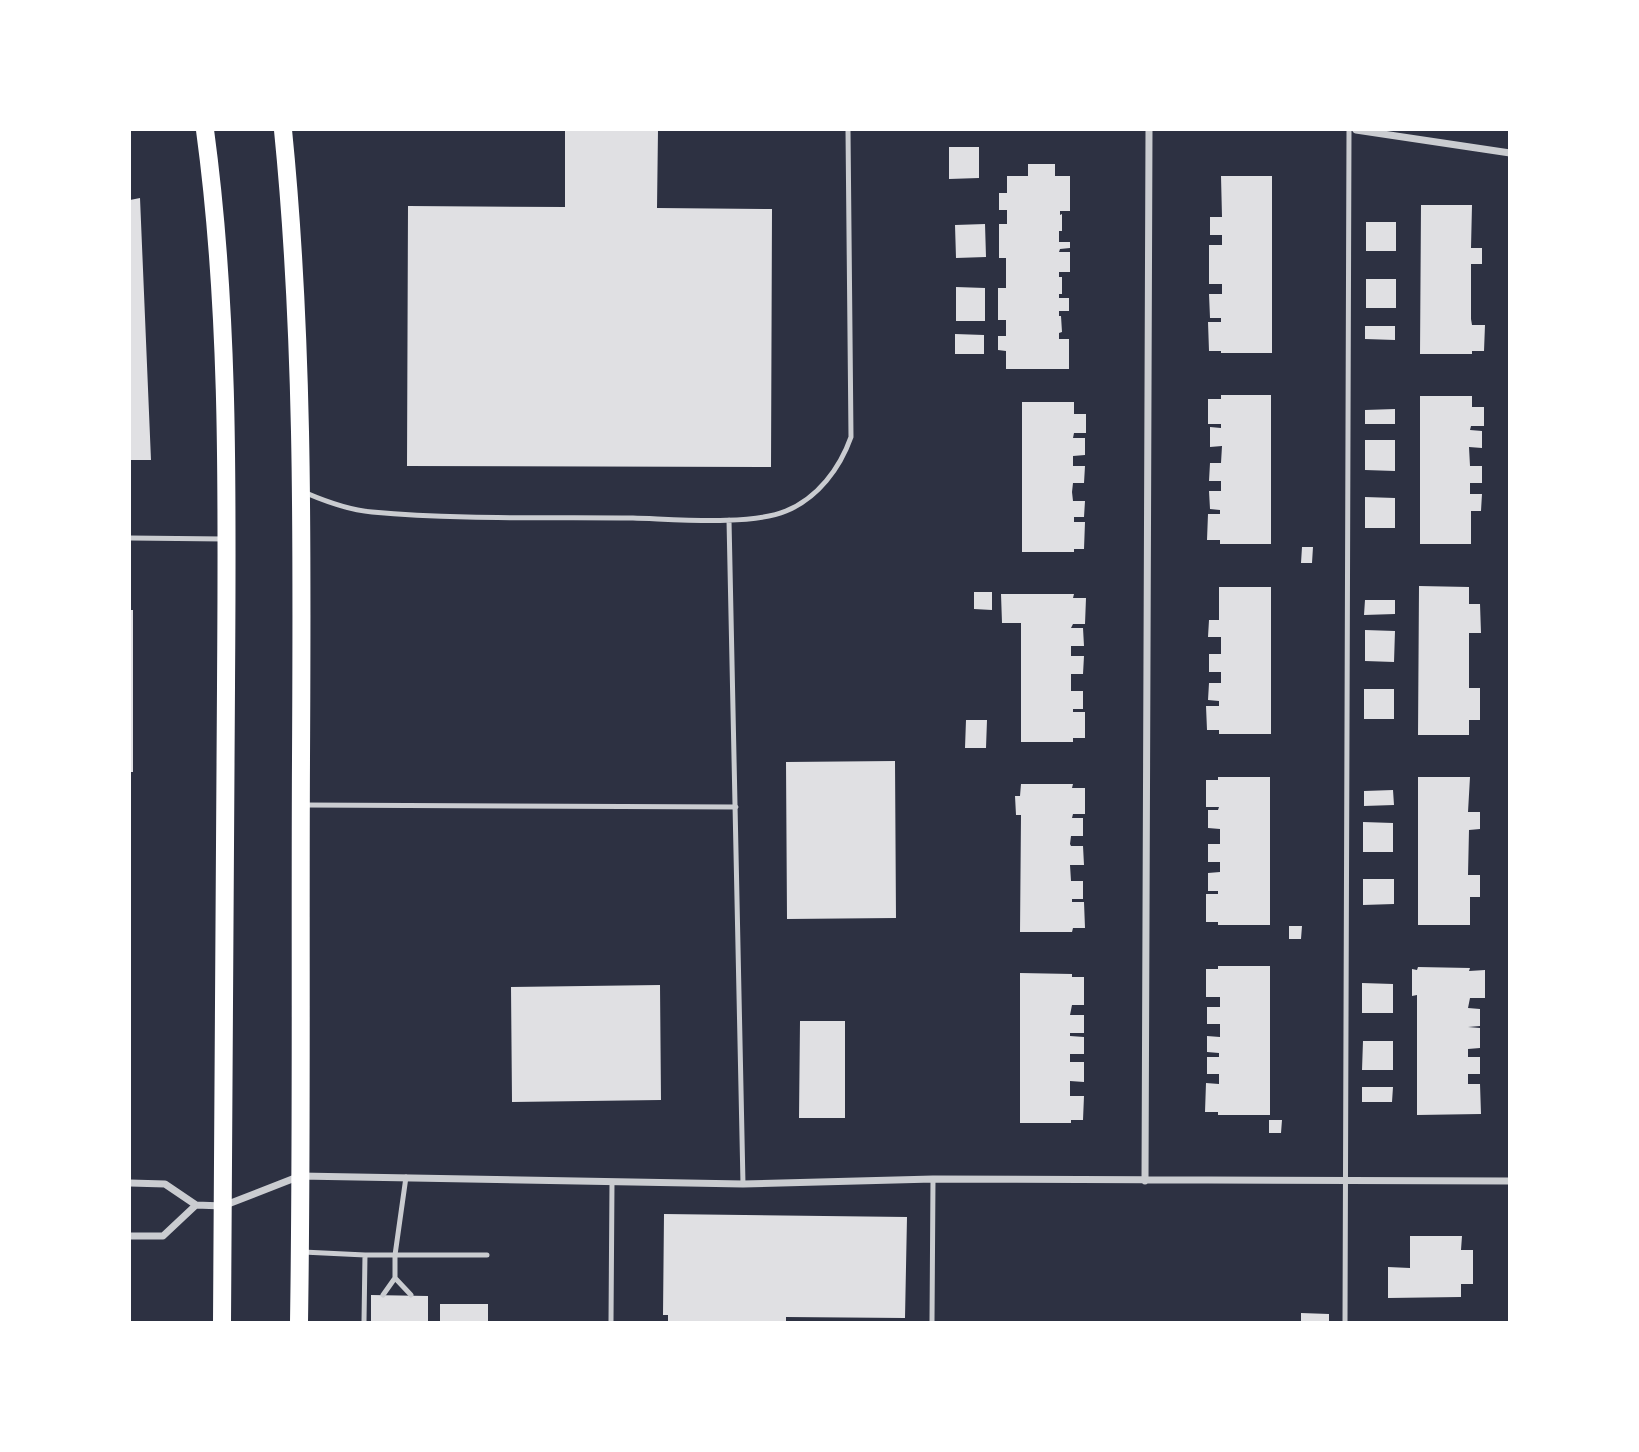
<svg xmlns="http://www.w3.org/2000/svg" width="1639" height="1452" font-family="Overpass,sans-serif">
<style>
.building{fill:#e0e0e3}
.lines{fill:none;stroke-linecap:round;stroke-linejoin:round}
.service{stroke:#caccd0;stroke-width:5}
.minor{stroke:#caccd0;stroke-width:7}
.primary{stroke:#fff;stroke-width:18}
</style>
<rect width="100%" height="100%" fill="#2d3142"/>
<path class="building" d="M565 130H658L657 208 772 209 771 467 407 466 408 206 565 207Z
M949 147H979V178L949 179Z
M1028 164H1055V176H1070V211H1060V215L1062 214V231H1059V242H1070V248L1060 249 1059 252H1070V272H1059V277H1062V294H1059V298H1069V311H1059V316H1061L1062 332 1059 333V339H1069V369H1006V351L998 350V336H1006V320H998V288H1006V258H999V224H1007V210H999V193H1007V176H1028Z
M1221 176H1272V353H1221V351H1209L1208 322H1221V318H1210L1209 294H1222V284H1209V245H1222V235H1210V217H1222Z
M140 198 151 460H130V200Z
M1421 205H1472L1471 248H1482V264H1471V319L1472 325H1485L1484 351H1472V354H1420Z
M1366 222H1396V251H1366Z
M985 224 986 257 956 258 955 225Z
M1366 279H1396V308H1366Z
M956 287 985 288V321H956Z
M1365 326H1395V340L1365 339Z
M955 334 984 335V354H955Z
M1221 395H1271V544H1220V540H1207L1208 514H1220V510L1210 509 1209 491H1221V481H1209L1210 463H1221L1222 446 1210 447V427L1221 428V424H1208V399H1221Z
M1420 396H1472V407H1484V426H1471L1470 430 1482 431V448L1469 447 1470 466H1482V483H1470V494H1482L1481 511H1471V544H1420Z
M1022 402H1074V414H1086V433H1074L1073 438H1085V455L1073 456V466H1085L1084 483H1073L1072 492 1073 501H1085L1084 517H1074V522H1085L1084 549H1074V552H1022Z
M1395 409V424H1365V410Z
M1365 440H1395V471L1365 470Z
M1365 497 1395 498V528H1365Z
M1302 547H1313L1312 563H1301Z
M1419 586 1469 587V604H1480L1481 633H1469V688H1480V720H1469V735H1418Z
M1219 587H1271V734H1219V730H1207L1206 706H1219V701L1208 700 1209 683H1221V672H1209V654H1221V637H1208L1209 620H1219Z
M974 592H992V610L974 609Z
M1001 594H1074L1073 598H1086L1085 624H1073L1071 628H1083L1084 646H1071V656H1084L1083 674H1071V691H1083V709H1073V712H1085V738H1073V742H1021V623H1002Z
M1365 600H1395V614L1364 615Z
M130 610H133V772H130Z
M1365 630 1395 631 1394 662 1365 661Z
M1364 689H1394V719H1364Z
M966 720H987L986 748H965Z
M895 761 896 918 787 919 786 762Z
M1218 777H1270V925H1218V922H1206V894H1218V891H1208V873L1220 872V862H1208V844H1220V829L1208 828V810H1218L1219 807H1206V780H1218Z
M1418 777H1470L1468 812H1480V829L1469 830 1468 875H1480V897H1470V925H1418Z
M1021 784H1073L1072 788H1085V814H1073L1072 818H1083V836H1071L1070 844 1071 846H1083L1084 865H1070L1071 881H1083V899H1072V902H1084L1085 928H1073L1072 932H1020L1021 815H1016L1015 796H1020Z
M1393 790 1394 805 1364 806V791Z
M1363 822 1393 823V852H1363Z
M1363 879H1394V904L1363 905Z
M1289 926H1302L1301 939H1289Z
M1218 966H1270V1115H1218V1112H1205L1206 1083 1219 1084V1074H1207V1057H1219V1053L1207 1052V1036L1220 1037V1024H1207V1007H1220V997H1206V969H1218Z
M1418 967 1470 968 1469 971 1485 970V998H1470L1468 1008 1480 1009V1026L1468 1027 1480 1028V1048L1468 1049V1057H1480V1074H1468V1084H1480L1481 1114 1417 1115V995L1412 996V969L1417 970Z
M1020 973 1072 974V977H1084V1005H1072L1070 1015H1084V1033H1070V1036L1084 1037V1054H1070V1062H1084V1082L1070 1081V1096H1084L1083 1120H1071V1123H1020Z
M1362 983 1393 984V1013H1362Z
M660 985 661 1100 512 1102 511 987Z
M800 1021H845V1118H799Z
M1363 1041H1393V1070H1362Z
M1362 1087H1393L1392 1102H1362Z
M1269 1120H1282L1281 1133H1269Z
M664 1214 907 1217 905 1318 786 1317V1322H668V1315H663Z
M1410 1236H1462L1461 1250H1473V1284H1461V1297L1388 1298V1267L1410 1268Z
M371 1295 428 1296V1322H371Z
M440 1304H488V1322H440Z
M1301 1313 1329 1314V1322H1301Z"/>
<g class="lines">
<path class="service" d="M306 493C327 502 349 510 372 512 458 520 546 517 633 518 673 519 750 526 786 511 818 498 840 468 851 437L848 130
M729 520 743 1184
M130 538 224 539
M304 805 736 807
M303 1252 365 1255 364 1322
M365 1255H395L406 1177
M395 1278 411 1295
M383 1295 395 1278V1255H487
M611 1322 612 1182
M932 1322 933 1179
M1345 1322 1349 130"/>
<path class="minor" d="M1356 130 1510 153
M1145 1181 1149 130
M130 1183 165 1184 196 1205 163 1236H130
M196 1205 223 1206 300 1176 743 1184 933 1179 1510 1181"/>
<path class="primary" d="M205 130C230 314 227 501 226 687 226 899 224 1111 222 1322
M283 130C304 339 302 549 301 759 300 947 302 1135 299 1322"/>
</g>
<rect width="1639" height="1452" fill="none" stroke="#ffffff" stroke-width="262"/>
</svg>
